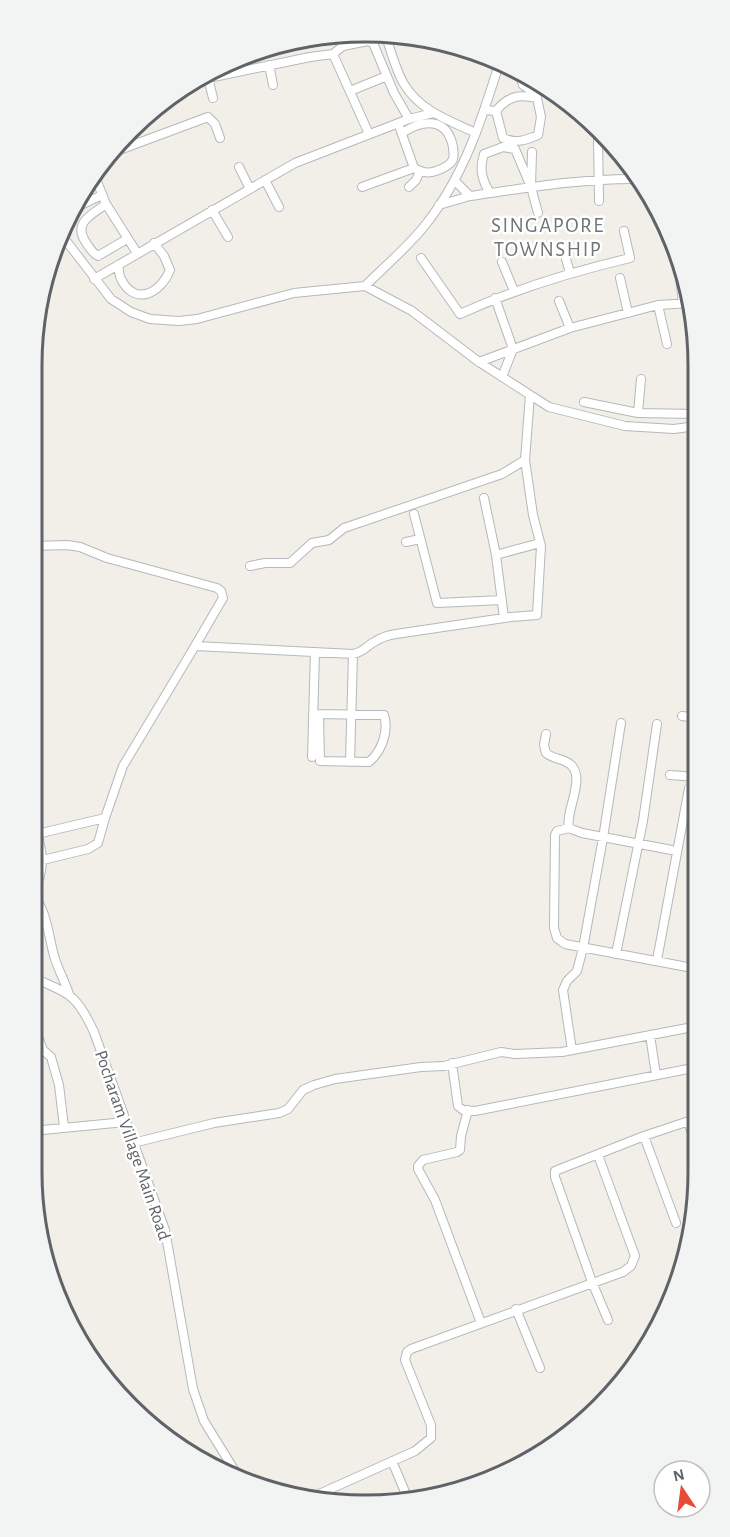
<svg xmlns="http://www.w3.org/2000/svg" width="730" height="1537" font-family="'Alegreya Sans',sans-serif">
<style>
.lines{fill:none;stroke-linecap:round;stroke-linejoin:round}
.minor-casing{stroke:#b5b8bc;stroke-width:10}
.minor{stroke:#fff;stroke-width:8}
.labels{text-anchor:middle;stroke-width:5;stroke-linejoin:round;paint-order:stroke}
.street-label{font-size:18px;fill:#5f6368;stroke:#fff}
.quarter-label{font-size:21px;letter-spacing:1.5px;fill:#70757a;stroke:#fff}
.rim{fill:none;stroke:#5f6368;stroke-width:3}
</style>
<rect width="100%" height="100%" fill="#f1efe8"/>
<g class="lines">
<g class="minor-casing">
<path id="minor" d="M387 40C392 54 396 71 404 84 420 111 450 121 476 133
M343 46 368 41 373 43 394 93 409 119
M333 54 369 134
M269 65 273 85
M519 72 523 85 530 90 548 89
M208 78 213 98
M204 79 310 57 333 54 343 46 341 38
M350 91 387 76
M485 110 496 111C508 96 519 94 537 98L541 117 538 135C526 140 516 144 503 138L496 111
M155 112V114
M398 123 414 168C422 172 427 174 436 171 442 169 449 166 452 161 455 157 453 151 453 147 447 117 423 119 402 133
M114 152 208 117 215 124 220 138
M532 152 531 187 538 213
M239 167 250 189
M96 179 106 204 137 253
M265 180 279 207
M455 181 470 196C526 188 583 178 640 179
M362 187 414 168
M409 187 416 180 420 171
M490 193C482 180 479 169 484 154L503 147 515 149 531 187
M599 201 598 139 601 134
M106 204C93 214 73 222 85 241 89 247 92 253 98 256L127 239
M439 205 470 196
M77 207 102 195
M212 210 228 237
M60 233 111 299 131 312 150 319 179 321 197 319 294 293 365 286 412 311 479 362 549 407 625 426 674 429 696 426
M563 248 570 273
M421 258 460 314C515 289 571 272 630 258L624 231
M502 262 514 291
M118 265C119 269 119 275 121 279 135 307 161 293 170 270L164 256 154 243
M679 268 683 303
M620 278 628 313
M94 279 295 163 409 119 433 113
M365 286C384 267 410 245 426 224 464 176 482 119 500 61
M495 298 513 349 502 377
M559 301 570 328
M658 305 667 344
M479 362 570 328 658 305 691 303
M584 402 638 413 696 414
M638 413 641 379
M484 498 496 555 504 618
M414 514 437 603 502 600
M406 542 420 539
M32 546 67 545 80 547 107 558 217 588 221 591 223 598 195 646
M496 555 540 543
M250 566 265 563H290L312 543 329 540 344 528 502 474 525 460 530 395
M313 714 384 715C389 731 382 751 369 762L320 761 319 715
M682 716 697 718
M546 734 544 745 546 753C554 760 565 758 572 766 585 781 565 811 569 828L582 833 677 851
M312 757 315 652
M350 762 353 654
M670 775 697 777
M684 814 697 816
M569 828 557 831 555 835 554 928 557 938 565 944 698 969
M37 834 105 818
M43 860 88 849 98 843 105 818 123 766 195 646 353 654C364 652 367 645 376 641 382 637 389 635 396 634L511 617 537 615 541 546 533 515 525 460
M32 893C48 912 48 936 55 959 59 971 65 982 69 994
M32 894C49 866 41 846 32 817
M616 954 643 821 657 724
M657 960 689 788
M694 968 698 945
M32 977C69 994 76 993 94 1032L165 1230 193 1389 204 1421 238 1476
M650 1035 656 1075
M32 1037 39 1039 43 1050 51 1057 59 1085 64 1127
M572 1050 563 990 567 981 577 971 583 948 603 838 621 723
M452 1063 458 1106 463 1110 475 1111 698 1067
M468 1110 461 1136 460 1150 457 1152 423 1160 418 1166V1169L435 1200 481 1323
M688 1122 698 1150
M32 1131 125 1122
M644 1136 676 1223
M133 1143 214 1123 279 1113 288 1109 303 1090 314 1085 335 1079 421 1067 444 1066 501 1052 515 1054 562 1052 698 1026
M516 1309 540 1368
M608 1320 592 1282 555 1177V1171L644 1136 698 1118
M392 1461 408 1499
M308 1499 415 1451 431 1438V1425L405 1360 407 1352 411 1349 623 1272 631 1266 635 1256 598 1155"/>
</g>
<use href="#minor" class="minor"/>
</g>
<g class="labels">
<g class="street-label">
<text transform="translate(133 1145) rotate(71)" y="6">Pocharam Village Main Road</text>
</g>
<g class="quarter-label">
<text x="548" y="232">SINGAPORE<tspan x="548" dy="24">TOWNSHIP</tspan></text>
</g>
</g>
<path d="M0 0H730V1537H0ZM365 42H365A323 323 0 0 1 688 365V1172A323 323 0 0 1 365 1495H365A323 323 0 0 1 42 1172V365A323 323 0 0 1 365 42Z" fill="#f2f3f3" fill-rule="evenodd"/>
<path class="rim" d="M365 42H365A323 323 0 0 1 688 365V1172A323 323 0 0 1 365 1495H365A323 323 0 0 1 42 1172V365A323 323 0 0 1 365 42Z"/>
<g transform="translate(682 1489) rotate(347)"><circle r="28" fill="#ffffff" stroke="#bfc1c3" stroke-width="1.5"/>
<path d="M0-4.5L10 22L0 15L-10 22Z" fill="#e74a37"/>
<text y="-9" font-size="16" font-weight="bold" text-anchor="middle" fill="#5f6368">N</text>
</g>
</svg>
